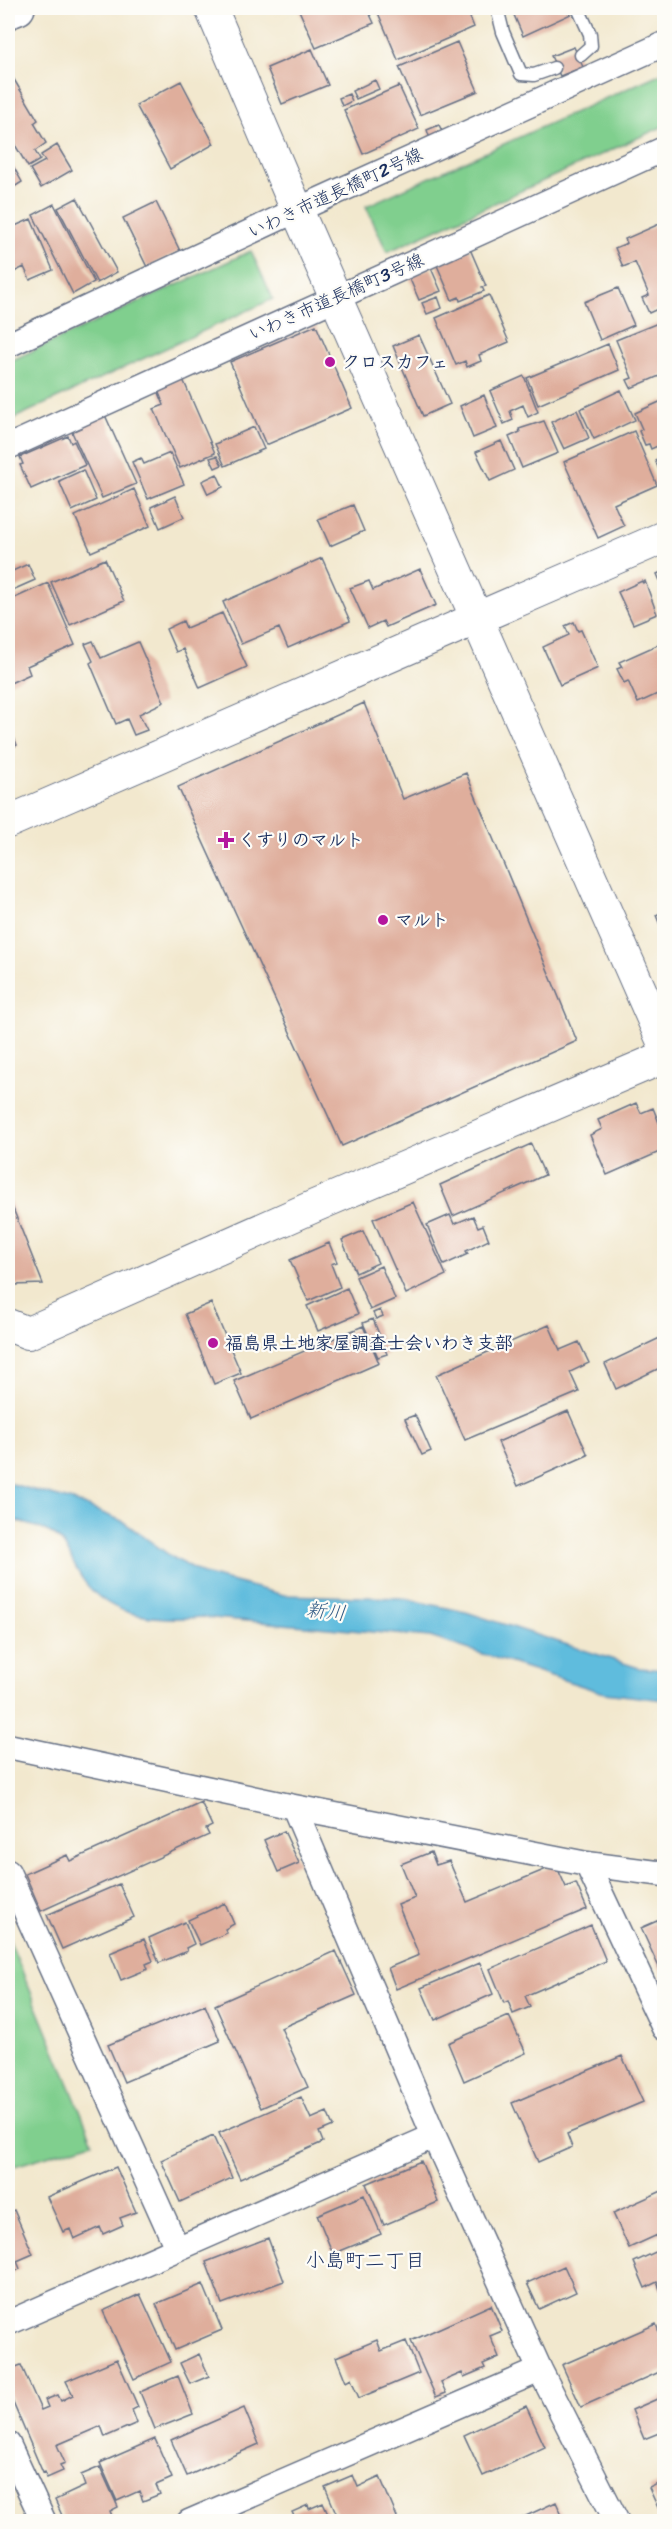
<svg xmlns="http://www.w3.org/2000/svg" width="672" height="2529" font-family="Sriracha,'Klee One',sans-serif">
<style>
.green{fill:#80cf8e;stroke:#4e7f76;stroke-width:1.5}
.water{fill:#5fbcdd;stroke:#3d769e;stroke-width:1.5}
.building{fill:#dfae9c}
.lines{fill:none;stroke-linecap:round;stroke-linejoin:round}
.service-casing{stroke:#667085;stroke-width:15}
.minor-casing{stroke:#667085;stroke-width:27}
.tertiary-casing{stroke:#667085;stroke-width:34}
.primary-casing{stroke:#667085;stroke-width:36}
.service{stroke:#fff;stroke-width:12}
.minor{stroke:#fff;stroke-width:24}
.tertiary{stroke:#fff;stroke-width:32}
.primary{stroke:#fff;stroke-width:33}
.poi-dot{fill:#b5179e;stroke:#fdfcf7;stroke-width:2}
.labels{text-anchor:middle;stroke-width:4.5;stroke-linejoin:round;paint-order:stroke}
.street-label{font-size:18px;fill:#1b2f5e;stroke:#fdfcf7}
.poi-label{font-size:18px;font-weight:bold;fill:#1b2f5e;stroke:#fdfcf7;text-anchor:start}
.water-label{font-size:20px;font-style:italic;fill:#2f5984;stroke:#fdfcf7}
.neighbourhood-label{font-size:20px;fill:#1b2f5e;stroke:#fdfcf7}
</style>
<rect width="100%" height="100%" fill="#fdfcf7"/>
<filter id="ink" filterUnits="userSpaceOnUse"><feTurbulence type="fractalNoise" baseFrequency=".0167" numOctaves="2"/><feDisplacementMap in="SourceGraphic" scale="12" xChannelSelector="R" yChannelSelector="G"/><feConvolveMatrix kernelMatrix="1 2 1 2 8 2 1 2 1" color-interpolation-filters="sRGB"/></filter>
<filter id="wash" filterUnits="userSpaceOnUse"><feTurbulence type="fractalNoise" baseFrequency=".008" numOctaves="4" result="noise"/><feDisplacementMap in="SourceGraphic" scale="24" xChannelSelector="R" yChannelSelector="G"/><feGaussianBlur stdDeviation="1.35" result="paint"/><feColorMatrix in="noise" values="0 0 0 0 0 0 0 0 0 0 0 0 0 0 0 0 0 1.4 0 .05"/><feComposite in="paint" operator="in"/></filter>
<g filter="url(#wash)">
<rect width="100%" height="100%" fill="#f2e8ce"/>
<path class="green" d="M664 72V126L387 252 366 206Z
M251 251 273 299 8 421V362Z
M8 1937 93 2142 8 2168Z"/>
<path class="water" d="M8 1483 73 1501 122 1521 172 1557 203 1574 284 1595 401 1598 466 1612 639 1668 664 1670V1700L604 1693 430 1637 202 1617C153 1621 103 1618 77 1570 70 1557 65 1541 51 1533 38 1526 21 1523 8 1518Z"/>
<g id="blocks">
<path class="building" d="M298 8H367L374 23 316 48Z
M376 8H466L474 27 398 60Z
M511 8H568L571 14 523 36Z
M457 42 478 91 420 115 399 67Z
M574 47 583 67 560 76 551 56Z
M312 49 328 85 282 104 267 68Z
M9 71 38 120 34 123 46 143 35 151 40 160 28 167 8 133Z
M375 80 379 89 356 99 352 91Z
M181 81 214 144 170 169 136 105Z
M399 86 419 129 363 154 344 110Z
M349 94 352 101 342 106 339 98Z
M439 125 443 133 430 139 427 130Z
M57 145 72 170 41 188 30 169 45 161 41 155Z
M8 157 22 182 8 191Z
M77 198 117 272 97 283 58 208Z
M156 202 180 251 147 267 123 218Z
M54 204 94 282 73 294 33 215Z
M31 219 53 270 30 280 24 267 8 275V229Z
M664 222V306L649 313 642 298 649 295 635 262 623 267 615 248 627 243 625 239Z
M470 249 486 286 482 287 484 291 460 301 459 297 452 300 436 263Z
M431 268 441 291 419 300 409 277Z
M618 288 634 325 600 340 584 302Z
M489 295 509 342 479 355 481 361 467 367 465 361 456 365 436 318Z
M438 297 442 308 427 314 422 303Z
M658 323 664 339V374L631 388 627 380 632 378 616 340Z
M316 325 352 408 266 445 230 362Z
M419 335 450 404 423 416 393 346Z
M608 344 619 370 538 405 527 378Z
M524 376 538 412 528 417 523 405 510 411 513 420 504 424 490 391Z
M182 377 215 453 180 468 154 409 164 405 157 388Z
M621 390 635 420 594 439 580 409Z
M484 395 497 428 473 438 460 406Z
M664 400V443L651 449 649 444 645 445 639 431 642 429 635 413Z
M577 410 589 438 564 449 551 422Z
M105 415 136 484 102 498 71 430Z
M544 421 558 453 522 468 509 437 520 432 519 429Z
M254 427 264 449 225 466 215 444Z
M634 431 657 485 614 504 624 526 598 538 564 462Z
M68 436 71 443 74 441 85 465 31 489 20 465 23 464 20 457Z
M501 441 514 470 490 481 476 452Z
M170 453 184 484 148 499 132 462 141 458 144 464Z
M217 456 222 465 215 468 210 458Z
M664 456V482L655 460Z
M83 470 96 500 72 511 59 481Z
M217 474 223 487 208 494 202 481Z
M134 489 150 526 91 552 75 516Z
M175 496 184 517 160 528 151 507Z
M353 505 364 531 330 546 318 519Z
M322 558 350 621 288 648 279 628 241 644 223 602Z
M105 559 124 601 70 625 51 582Z
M28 564 35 580 8 592V573Z
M420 569 436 605 386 627 383 621 368 628 350 588 369 581 373 590Z
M664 571V590L657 574Z
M642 581 643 583 645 581 657 614 633 624 618 592Z
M48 583 75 645 27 666 30 674 8 684V601Z
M222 613 247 667 200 688 183 649 176 652 166 629 183 621 186 628Z
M574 622 578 631 581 630 598 668 560 685 543 647 569 635 565 626Z
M93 641 101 658 138 642 164 702 139 714 147 730 134 735 127 719 116 724 90 663 93 661 85 644Z
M664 642V691L638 703 628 681 624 683 617 669 622 667 619 662Z
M364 703 403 799 466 773 577 1041 342 1146 178 787Z
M8 722 17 745 8 749Z
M664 911V935L656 915Z
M636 1103 641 1113 653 1108 664 1135V1150L607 1175 590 1135 602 1129 598 1120Z
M531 1144 545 1175 453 1216 440 1185Z
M8 1196 43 1284 13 1285 8 1283Z
M413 1202 446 1275 406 1294 373 1219Z
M450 1215 454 1224 473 1216 478 1227 483 1225 489 1240 466 1251 468 1254 444 1265 427 1225Z
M363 1231 378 1263 356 1273 342 1240Z
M329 1243 337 1262 331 1264 340 1287 308 1301 290 1260Z
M381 1266 395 1299 370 1310 356 1277Z
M347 1288 358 1314 318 1331 307 1306Z
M211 1303 241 1373 214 1384 185 1314Z
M380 1310 383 1316 376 1319 373 1313Z
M373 1319 387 1354 378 1357 363 1323Z
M549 1325 560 1350 579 1342 589 1363 570 1372 579 1392 465 1440 436 1375Z
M363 1326 379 1363 251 1419 234 1381Z
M664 1336V1366L616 1389 605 1364Z
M568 1411 588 1455 518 1486 498 1442Z
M415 1415 431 1451 422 1455 405 1419Z
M201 1802 212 1826 206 1829 209 1835 41 1911 25 1874 67 1855 70 1861Z
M284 1831 299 1863 278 1872 264 1840Z
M431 1852 436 1865 449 1861 467 1902 556 1865 566 1887 576 1883 587 1909 396 1989 388 1968 419 1955 398 1905 415 1898 401 1864Z
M119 1884 134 1917 62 1949 47 1915Z
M225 1903 234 1924 225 1929 227 1933 200 1945 188 1920Z
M664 1918V1975L663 1976 641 1928Z
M185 1922 194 1944 186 1948 187 1951 159 1963 149 1938Z
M591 1925 606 1961 525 1996 530 2007 513 2014 508 2001 504 2003 490 1969Z
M144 1939 153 1961 146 1964 148 1969 121 1980 110 1953Z
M336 1951 356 1995 281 2028 308 2087 261 2108 215 2005Z
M480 1963 493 1994 435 2020 421 1988Z
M205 2005 220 2041 124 2082 108 2045Z
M509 2016 526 2053 464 2081 448 2043Z
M622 2056 643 2102 567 2134 572 2147 538 2162 512 2103Z
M301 2097 311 2119 327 2112 333 2126 319 2132 323 2142 240 2179 219 2133Z
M213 2136 232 2178 180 2202 161 2160Z
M421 2161 438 2202 384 2225 366 2184Z
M116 2167 136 2212 120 2218 123 2225 103 2234 100 2227 74 2239 70 2229 63 2232 47 2197Z
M664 2190V2232L629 2248 613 2213Z
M364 2195 381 2234 333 2254 317 2215Z
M14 2210 33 2254 17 2261 20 2269 8 2275V2213Z
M268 2238 284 2281 222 2304 206 2262Z
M664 2248V2290L661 2292 657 2282 645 2288 634 2262Z
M564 2266 576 2292 539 2309 527 2283Z
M203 2284 222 2330 175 2350 156 2304Z
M140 2294 171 2362 134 2379 103 2311Z
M491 2305 502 2331 490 2336 499 2357 483 2364 485 2368 464 2377 462 2373 441 2382 446 2393 436 2397 411 2341Z
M656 2324 664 2345V2370L581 2407 562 2365Z
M377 2340 381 2351 406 2341 419 2373 359 2398 351 2379 346 2382 336 2357Z
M199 2354 209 2376 190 2384 180 2363Z
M117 2359 138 2407 132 2410 137 2423 105 2437 101 2426 57 2445 65 2463 60 2465 63 2471 47 2478 45 2472 43 2473 8 2391V2370L21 2365 41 2410 48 2407 45 2400 58 2395 61 2401 73 2395 66 2381Z
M178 2376 193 2414 155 2429 140 2392Z
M664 2396V2431L644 2439 632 2410Z
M526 2406 545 2447 483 2476 464 2435Z
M244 2408 259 2444 187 2476 171 2440Z
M155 2439 172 2478 156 2485 160 2494 143 2501 139 2491 117 2501 100 2463Z
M100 2467 118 2507 110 2511 112 2516 106 2519 107 2522H65L55 2500 85 2486 81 2475Z
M353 2475 358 2487 380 2477 399 2522H340L325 2487Z
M664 2481V2510L660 2512 649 2488Z
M556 2502 564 2520 573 2516 576 2522H513Z
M323 2503 331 2521H281L294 2516 292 2512 308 2505 309 2509Z"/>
</g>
</g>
<g filter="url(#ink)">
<use href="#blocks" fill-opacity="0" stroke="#667085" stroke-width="1.5"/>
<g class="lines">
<g class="service-casing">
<path id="service" d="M497 8 503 32 521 74 534 75 554 68
M578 8 590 34 591 46 581 55"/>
</g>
<g class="minor-casing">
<path id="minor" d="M8 345 297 210 664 44
M8 447 664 149
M8 1746 294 1807 587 1864 664 1874
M294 1807 434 2136 540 2370 617 2522
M587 1864 664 2028
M8 1872 177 2248
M8 2323 434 2136
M8 2444 44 2522
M189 2522 540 2370"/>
</g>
<g class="tertiary-casing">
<path id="tertiary" d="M211 8 297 210 664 1044
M8 822 664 537
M8 1325 28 1333 317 1205 664 1057"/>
</g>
<g class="primary-casing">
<path id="primary" d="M8 12 18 8"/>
</g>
<use href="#service" class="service"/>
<use href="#minor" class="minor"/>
<use href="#tertiary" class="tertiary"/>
<use href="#primary" class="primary"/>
</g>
</g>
<g class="poi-dot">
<circle cx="330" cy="362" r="6"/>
<path d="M223 831h6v6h6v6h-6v6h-6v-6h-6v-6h6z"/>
<circle cx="383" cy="920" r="6"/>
<circle cx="213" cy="1343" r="6"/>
</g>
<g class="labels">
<g class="street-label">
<text transform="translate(335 193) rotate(-25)" y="6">いわき市道長橋町2号線</text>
<text transform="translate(336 297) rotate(-24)" y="6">いわき市道長橋町3号線</text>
</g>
<g class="poi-label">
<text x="342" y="368">クロスカフェ</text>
<text x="238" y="846">くすりのマルト</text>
<text x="395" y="926">マルト</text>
<text x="225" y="1349">福島県土地家屋調査士会いわき支部</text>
</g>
<g class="water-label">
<text transform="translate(326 1611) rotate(6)" y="7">新川</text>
</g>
<g class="neighbourhood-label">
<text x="365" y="2267">小島町二丁目</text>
</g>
</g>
<rect width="672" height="2529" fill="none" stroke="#fdfcf7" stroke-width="30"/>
</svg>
